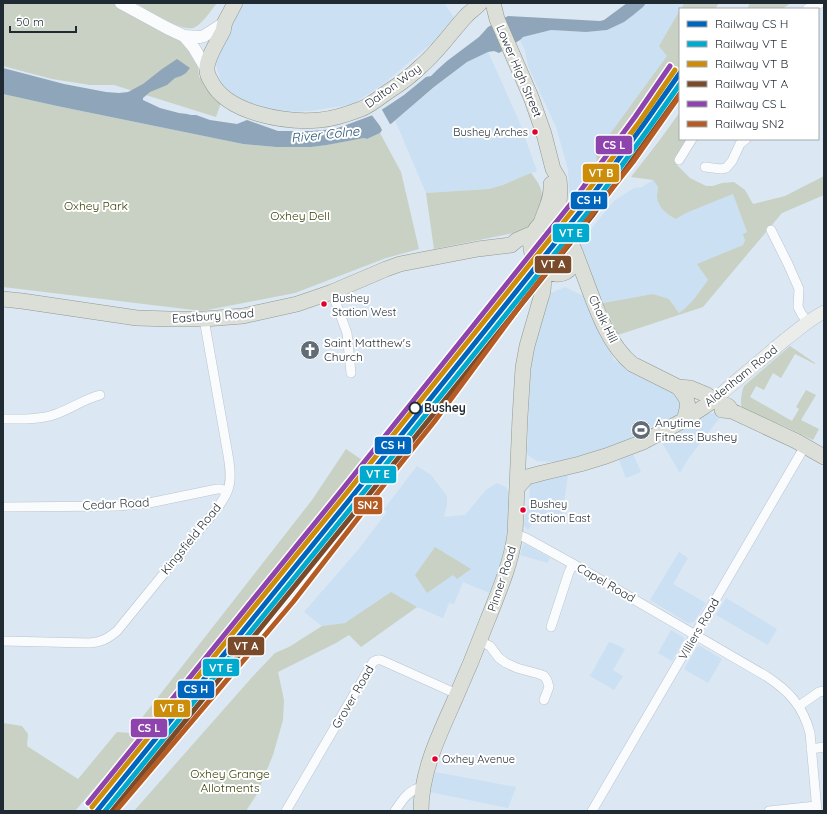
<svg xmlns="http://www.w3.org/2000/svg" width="827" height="814" font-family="Quicksand,sans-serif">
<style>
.built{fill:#cbe0f2}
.green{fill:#c8d1c4}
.water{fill:#8fa6ba}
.pier{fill:#dbe7f2}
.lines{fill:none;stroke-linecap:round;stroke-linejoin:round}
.minor-casing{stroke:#bac4ce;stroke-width:10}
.tertiary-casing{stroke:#bac4ce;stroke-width:13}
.secondary-casing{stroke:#bac4ce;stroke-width:14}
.primary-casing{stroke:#919990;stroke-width:16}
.minor{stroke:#fafbfd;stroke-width:9}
.tertiary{stroke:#fafbfd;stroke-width:12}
.secondary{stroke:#eaedea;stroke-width:13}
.primary{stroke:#dcded8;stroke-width:15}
.rail-1-casing{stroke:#fff;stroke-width:8}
.rail-2-casing{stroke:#fff;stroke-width:8}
.rail-3-casing{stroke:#fff;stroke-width:8}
.rail-4-casing{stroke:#fff;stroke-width:8}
.rail-5-casing{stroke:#fff;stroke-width:8}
.rail-6-casing{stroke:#fff;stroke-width:8}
.rail-1{stroke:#0065bd;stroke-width:5}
.rail-2{stroke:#00a9ce;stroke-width:5}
.rail-3{stroke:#cc8d0a;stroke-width:5}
.rail-4{stroke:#7a4b2a;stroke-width:5}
.rail-5{stroke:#8e44ad;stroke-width:5}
.rail-6{stroke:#b55b24;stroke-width:5}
.bus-dot{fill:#e4002b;stroke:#fff;stroke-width:1.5}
.stop-dot{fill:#fff;stroke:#1f2a33;stroke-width:2}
.labels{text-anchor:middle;stroke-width:4;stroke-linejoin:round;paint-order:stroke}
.bus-label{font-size:11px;fill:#1f2a33;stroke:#fff;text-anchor:start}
.street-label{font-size:12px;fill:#1f2a33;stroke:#fff}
.park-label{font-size:12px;fill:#394004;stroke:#fff}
.poi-label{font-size:12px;fill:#1f2a33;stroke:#fff;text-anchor:start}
.stop-label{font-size:12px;font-weight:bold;fill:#1f2a33;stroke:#fff;text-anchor:start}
.water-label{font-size:13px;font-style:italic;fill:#255376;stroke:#fff}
.line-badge{stroke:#fff;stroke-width:1.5}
.badge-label{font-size:11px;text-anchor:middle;font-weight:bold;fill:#fff}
</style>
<rect width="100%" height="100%" fill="#dbe7f2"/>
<path class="built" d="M243 3H444L457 22 382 85 353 104 311 111 281 112 243 102 223 88 215 62Z
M646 3H684L680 9 668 56 596 153 598 182 571 219 568 169 556 127 528 66 525 50 520 40 523 37 551 30 586 32 607 30 643 7Z
M488 52 498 74 519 121 537 171 503 185 489 189 426 193 395 120 435 87 467 62Z
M653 180 658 187 657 197 659 203 666 213 671 217 676 219 686 213 733 194 747 232 743 245 698 264 708 280 696 297 687 307 679 313 669 299 653 294 603 303 577 246 614 201 634 188 642 187Z
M565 287 583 296 614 360 673 393 677 398 681 404 678 414 674 418 619 447 563 462H552L537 461 529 456 527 452 531 354 542 309 551 293Z
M708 413H712L721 416 688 459 680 473 661 441Z
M633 454 641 472 626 478 619 460Z
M417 466 431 475 447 496V504L444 517 465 515 486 490 497 483 506 487 510 495V509L506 541 502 559 490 593 463 582 454 604 449 603 443 618 417 607 391 593 345 623 322 626 304 612 358 550 387 512 384 509Z
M568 475 562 516 530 513V518L534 520 528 530 526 528 524 525 526 509 527 507 529 505 530 485 533 483 545 480Z
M525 544 550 558 548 563 520 555 523 545Z
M679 552 688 558 673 584 706 603 694 622 688 623 650 600Z
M726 598 777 629 768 645 716 615Z
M671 630 684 638V640L672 661 658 653Z
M609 642 619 646 625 649 613 670 623 676 614 690 590 676Z
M700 646 722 659 708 683 684 669 697 647Z
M435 772 516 787 508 808 430 792Z"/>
<path class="green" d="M3 3H113L178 39 197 56 199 77 222 100 216 117 114 85H90L52 79 3 66Z
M136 3H217C212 9 201 26 193 28 180 31 148 10 136 3Z
M684 3H719L715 9H681Z
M750 3H791L782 9H747Z
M680 10V67L638 125 598 178 596 153 667 56 659 46Z
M3 94 57 106 243 144 276 147H311L327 145 364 138 367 139 380 133 401 172 419 249 386 258 295 293 202 311 3 287Z
M680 112V139H687L675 163 690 178 706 186H713L722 183 734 182 745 190 753 204 785 196 824 176V195L782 213 703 307 618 335 603 303 653 294 669 299 679 313C692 304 699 292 708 280L697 264 743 245 745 240 743 234 747 232 733 194 686 213 676 219C668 216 658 207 657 197 657 194 658 190 658 187L653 180 631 177 659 141Z
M531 173C534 177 538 182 540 187 546 200 536 226 523 231L434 249 426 193 489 189 503 185Z
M790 346 815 363V364L795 354 781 378 773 373 764 390 756 386 750 397 792 421 799 409 796 407 806 390 816 395 801 420 819 429 813 440 784 426 746 410C745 410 744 409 743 409 739 405 742 390 744 386Z
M346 449 362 460 336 497 279 568 189 677 75 811H3V723L22 726 28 734 27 746 78 779 117 732 130 733 312 500Z
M435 547 471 569 457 579 453 575 427 593 415 575Z
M391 592 417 607 361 647 349 635 336 643 278 672 284 700 283 720 273 755 257 794 246 811H134L254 675 275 653 289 647 322 626 345 623Z"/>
<path class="water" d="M627 3H646L643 7 632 16 624 22 607 30 586 32 551 30 523 37 520 40 499 53 494 51 488 52 467 62 434 87 392 123 382 130 380 133 367 139 364 138 327 145 311 147H276L243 144 57 106 3 94V68L64 84 106 92 119 93 128 92 143 84 162 69 177 59 190 68 186 73 181 76 175 78 167 85 150 92 143 98V100L160 108 179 113 187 114 191 115H196L210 120 237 124 247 120 278 131H311L335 129 373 115 386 107 404 95 426 77 431 76 437 70 447 61 479 37 488 27 508 16 600 21 604 20Z"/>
<path class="pier" d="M381 108 391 126 383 132 380 126 371 114Z"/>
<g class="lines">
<g class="minor-casing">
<path id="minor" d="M807 9 821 3
M679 160 692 139
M705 167 721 169 726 168 732 161 740 144 746 139
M771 230 788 264 799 289 798 307 801 313 807 322
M332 292 347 333 351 373
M3 419C21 419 40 420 56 414 71 409 84 399 100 395
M3 507 118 506 149 503 217 489H221L227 492
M515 534 526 538 573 564 766 676C789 691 803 706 810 733L817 811
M551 627 569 572 573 564
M3 641 89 643C102 642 107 639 117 631L219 506C221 502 225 497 227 492 232 481 230 467 228 455L204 319
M479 641 490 646 499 658 506 663 517 668 539 674 544 676 547 680 549 687 544 700
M799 706 819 692 824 691
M811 749 824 747
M286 811 373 662C376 660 377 659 381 660L457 694
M395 811C402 800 409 789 423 787
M592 811 805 446
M769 811 816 806"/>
</g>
<g class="tertiary-casing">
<path id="tertiary" d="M121 3 167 28 184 36 200 37 204 36 226 22
M184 36 194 48 207 70"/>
</g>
<g class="secondary-casing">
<path id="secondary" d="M714 400C738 379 762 359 786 339 798 330 810 319 824 312"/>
</g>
<g class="primary-casing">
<path id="primary" d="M235 3C232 9 228 16 225 22 224 25 224 28 223 31 218 41 206 59 207 70 207 74 209 78 211 81 227 114 287 123 320 120 334 119 348 114 361 109 371 105 380 97 389 91 400 84 411 76 420 67 438 52 451 32 467 15 471 11 476 8 480 3
M493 3 497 19 531 97 544 134 553 169 559 179 560 190 559 204 561 216C568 235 576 254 583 273 595 304 606 342 632 364L678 387 690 388 707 395 714 400 728 406 732 411
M541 223C545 210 552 199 551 184
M565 225 555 220 541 223C511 253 555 291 572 266 574 263 575 258 576 254
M3 299 22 301 137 318 170 319H204L243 316 297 304 332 292 386 269 400 264 478 249 511 245 517 240 533 233
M678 387C690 401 689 404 684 420
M722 410 732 411 796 441 824 457
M518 487 527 477 542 473 580 464 606 456 643 442 684 420 714 400
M421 811C421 774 437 739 452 706 465 677 477 648 488 619 499 591 511 564 515 534L520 417 523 368 527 346 540 301 543 291 544 277 540 266"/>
</g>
<use href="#minor" class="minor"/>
<use href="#tertiary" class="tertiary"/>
<use href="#secondary" class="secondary"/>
<use href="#primary" class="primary"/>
<g class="rail-1-casing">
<path id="rail-1" d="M97 811 350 499 583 208 644 124 680 73"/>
</g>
<g class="rail-2-casing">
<path id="rail-2" d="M105 811 355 503 588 212 649 128 680 84"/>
</g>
<g class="rail-3-casing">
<path id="rail-3" d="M92 807 345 495 578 204 640 121 675 70"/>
</g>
<g class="rail-4-casing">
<path id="rail-4" d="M112 811 359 507 592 216 680 94"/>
</g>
<g class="rail-5-casing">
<path id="rail-5" d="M88 803 341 491 573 201 635 117 670 66"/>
</g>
<g class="rail-6-casing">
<path id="rail-6" d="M116 811 293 602 390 477 434 422 525 299 633 162 680 95"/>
</g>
<use href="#rail-1" class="rail-1"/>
<use href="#rail-2" class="rail-2"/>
<use href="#rail-3" class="rail-3"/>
<use href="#rail-4" class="rail-4"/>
<use href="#rail-5" class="rail-5"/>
<use href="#rail-6" class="rail-6"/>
</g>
<defs>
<g id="church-disc" transform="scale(1)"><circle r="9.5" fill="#616c76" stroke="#fff"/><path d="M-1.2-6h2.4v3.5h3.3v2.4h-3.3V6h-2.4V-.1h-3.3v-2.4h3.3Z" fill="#fff"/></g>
<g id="stadium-disc" transform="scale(1)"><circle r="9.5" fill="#616c76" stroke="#fff"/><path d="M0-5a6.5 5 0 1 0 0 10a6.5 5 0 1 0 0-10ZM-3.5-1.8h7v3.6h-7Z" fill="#fff"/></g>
</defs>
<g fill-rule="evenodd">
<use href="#church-disc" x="310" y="350"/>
<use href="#stadium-disc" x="641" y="430"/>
</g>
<g class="bus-dot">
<circle cx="535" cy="132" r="3.5"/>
<circle cx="324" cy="304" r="3.5"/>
<circle cx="523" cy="510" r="3.5"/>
<circle cx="435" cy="759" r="3.5"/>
</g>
<circle class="stop-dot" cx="415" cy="408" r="5.5"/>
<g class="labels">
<g class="bus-label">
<text x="528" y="136" text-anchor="end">Bushey Arches</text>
<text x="332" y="302">Bushey<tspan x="332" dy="14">Station West</tspan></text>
<text x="530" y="508">Bushey<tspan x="530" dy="14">Station East</tspan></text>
<text x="442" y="763">Oxhey Avenue</text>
</g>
<g class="street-label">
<text transform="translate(519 71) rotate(67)" y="4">Lower High Street</text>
<text transform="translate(393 86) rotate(-36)" y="4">Dalton Way</text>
<text transform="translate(213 316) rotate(-4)" y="4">Eastbury Road</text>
<text transform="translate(603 319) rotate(64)" y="4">Chalk Hill</text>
<text transform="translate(741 376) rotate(-39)" y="4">Aldenham Road</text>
<text transform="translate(116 504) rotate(-3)" y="4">Cedar Road</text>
<text transform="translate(191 539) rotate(-51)" y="4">Kingsfield Road</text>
<text transform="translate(502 579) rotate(-72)" y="4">Pinner Road</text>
<text transform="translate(606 583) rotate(30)" y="4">Capel Road</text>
<text transform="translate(699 629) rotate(-60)" y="4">Villiers Road</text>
<text transform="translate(353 697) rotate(-60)" y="4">Grover Road</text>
</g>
<g class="park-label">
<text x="96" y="210">Oxhey Park</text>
<text x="300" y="220">Oxhey Dell</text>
<text x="230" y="778">Oxhey Grange<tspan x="230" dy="14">Allotments</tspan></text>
</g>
<g class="poi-label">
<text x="324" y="347">Saint Matthew's<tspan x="324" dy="14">Church</tspan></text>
<text x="655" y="427">Anytime<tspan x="655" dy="14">Fitness Bushey</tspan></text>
</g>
<g class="stop-label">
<text x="424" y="412">Bushey</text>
</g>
<g class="water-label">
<text transform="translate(325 134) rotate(-6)" y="5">River Colne</text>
</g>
</g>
<g class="line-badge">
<rect x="595" y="135" width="38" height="20" rx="4" fill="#8e44ad"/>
<rect x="582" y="163" width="38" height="20" rx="4" fill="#cc8d0a"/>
<rect x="570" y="191" width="38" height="19" rx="4" fill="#0065bd"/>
<rect x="552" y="223" width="38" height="20" rx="4" fill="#00a9ce"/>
<rect x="534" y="255" width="38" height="19" rx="4" fill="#7a4b2a"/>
<rect x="374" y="436" width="38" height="19" rx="4" fill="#0065bd"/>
<rect x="359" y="465" width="38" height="19" rx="4" fill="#00a9ce"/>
<rect x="353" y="496" width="30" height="19" rx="4" fill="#b55b24"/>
<rect x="227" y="636" width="38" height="20" rx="4" fill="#7a4b2a"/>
<rect x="202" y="658" width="38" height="19" rx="4" fill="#00a9ce"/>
<rect x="177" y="680" width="38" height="19" rx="4" fill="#0065bd"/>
<rect x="153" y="699" width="38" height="19" rx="4" fill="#cc8d0a"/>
<rect x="130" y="718" width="38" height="20" rx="4" fill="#8e44ad"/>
</g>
<g class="badge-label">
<text x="614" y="149">CS L</text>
<text x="601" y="177">VT B</text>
<text x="589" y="204">CS H</text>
<text x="571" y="237">VT E</text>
<text x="553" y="268">VT A</text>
<text x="393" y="449">CS H</text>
<text x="378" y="478">VT E</text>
<text x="368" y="509">SN2</text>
<text x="246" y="650">VT A</text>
<text x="221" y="672">VT E</text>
<text x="196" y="693">CS H</text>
<text x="172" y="712">VT B</text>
<text x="149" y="732">CS L</text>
</g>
<rect width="827" height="814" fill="none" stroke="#1f2a33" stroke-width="8"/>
<rect x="679" y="8" width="140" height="132" fill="#ffffff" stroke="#a5aaad"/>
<rect x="687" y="21" width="20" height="6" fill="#0065bd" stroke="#a5aaad"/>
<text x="715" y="28" font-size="12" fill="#1f2a33">Railway CS H</text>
<rect x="687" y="41" width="20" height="6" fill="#00a9ce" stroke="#a5aaad"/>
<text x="715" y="48" font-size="12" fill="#1f2a33">Railway VT E</text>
<rect x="687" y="61" width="20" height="6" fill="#cc8d0a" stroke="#a5aaad"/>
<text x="715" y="68" font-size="12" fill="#1f2a33">Railway VT B</text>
<rect x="687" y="81" width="20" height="6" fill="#7a4b2a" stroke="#a5aaad"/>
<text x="715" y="88" font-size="12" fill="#1f2a33">Railway VT A</text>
<rect x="687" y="101" width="20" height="6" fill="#8e44ad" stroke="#a5aaad"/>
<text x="715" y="108" font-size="12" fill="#1f2a33">Railway CS L</text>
<rect x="687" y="121" width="20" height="6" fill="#b55b24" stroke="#a5aaad"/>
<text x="715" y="128" font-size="12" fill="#1f2a33">Railway SN2</text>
<path d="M10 26v6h66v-6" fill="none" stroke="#1f2a33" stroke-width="2"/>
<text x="16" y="26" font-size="12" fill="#1f2a33" stroke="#ffffff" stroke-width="3" paint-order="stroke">50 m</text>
</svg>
